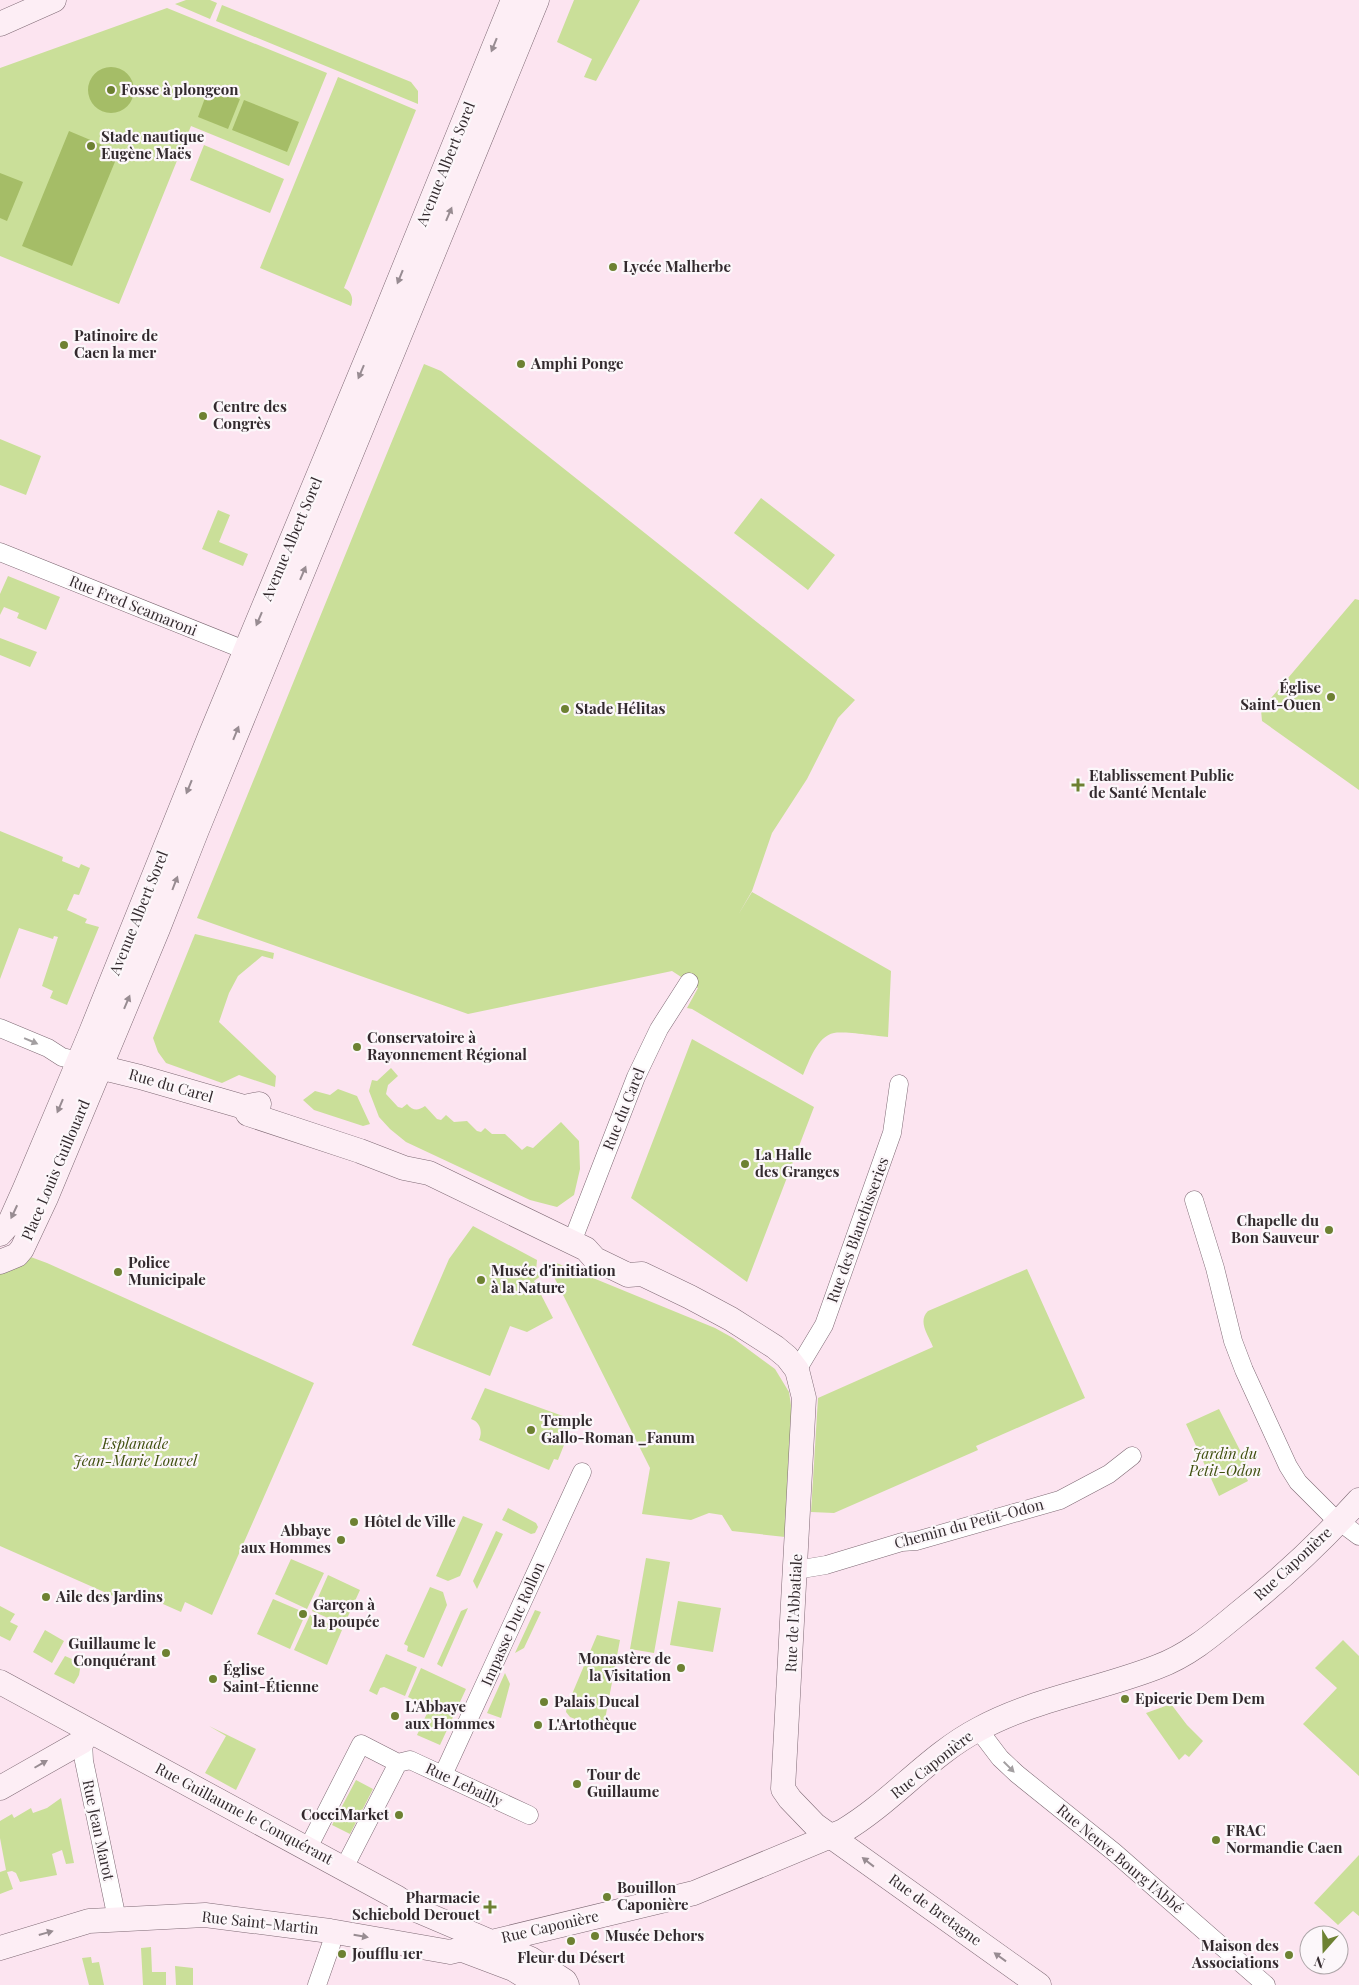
<svg xmlns="http://www.w3.org/2000/svg" width="1359" height="1985" font-family="'Playfair Display',serif">
<style>
.green{fill:#cadf99}
.water{fill:#a5bd67}
.lines{fill:none;stroke-linecap:round;stroke-linejoin:round}
.street-casing{stroke:#7e6974;stroke-width:19}
.secondary-casing{stroke:#7e6974;stroke-width:25}
.street{stroke:#fff;stroke-width:18}
.secondary{stroke:#fdeef5;stroke-width:24}
.oneway{fill:#988c92}
.oneway2{fill:#a39fa1}
.poi-dot{fill:#6d8132;stroke:#fcf7fa;stroke-width:2}
.labels{text-anchor:middle;stroke-width:4.5;stroke-linejoin:round;paint-order:stroke}
.poi-label{font-size:15px;font-weight:bold;fill:#332a2e;stroke:#fcf7fa;text-anchor:start}
.street-label{font-size:15px;fill:#332a2e;stroke:#fcf7fa}
.park-label{font-size:15px;font-style:italic;fill:#404f0f;stroke:#fcf7fa}
</style>
<rect width="100%" height="100%" fill="#fce4f0"/>
<path class="green" d="M186 0H210L217 3 210 19 175 4Z
M574 0H640L596 81 584 77 592 59 557 42Z
M222 5 411 82 418 91V104L216 21Z
M167 8 327 73 289 166 191 126 119 304 0 256V68Z
M338 77 416 110 344 288C351 291 354 298 351 306L260 268Z
M204 145 284 179 270 213 190 180Z
M424 364 441 371 855 700 838 718 807 779 772 833 752 891 738 915 752 892 891 971 888 1037C876 1036 844 1031 834 1033 817 1036 809 1062 803 1075L692 1009 687 1008 698 988 672 971 468 1014 197 918C273 734 347 548 424 364Z
M0 439 41 456 26 495 0 485Z
M761 498 835 555 808 590 734 533Z
M218 510 230 515 219 542 248 554 243 566 202 549Z
M8 576 60 597 46 630 17 618 19 613 4 607 0 615V594Z
M1355 599 1359 600V790L1262 721 1261 710Z
M0 638 37 652 30 667 0 655Z
M0 831 63 857 62 861 79 868 81 864 90 868 79 895 74 894 67 910 87 919 85 923 99 927 67 1005 50 998 53 991 42 986 58 937 54 936 53 939 19 928 0 979Z
M195 934 274 953 273 959 262 956 238 976 229 993 219 1022 276 1076 275 1087 239 1075 222 1083 166 1063 158 1052 153 1038Z
M692 1039 814 1107 747 1282 631 1198Z
M391 1068 398 1076 388 1085 386 1094 398 1107 402 1108 407 1104C413 1111 418 1111 425 1106L437 1119 441 1120 446 1115 454 1122 467 1121 477 1131 481 1132 485 1128 492 1134H505L522 1150 527 1146 533 1148 561 1122 579 1141 580 1169 574 1195 557 1207 530 1200 406 1142 390 1129 379 1117 369 1091 372 1080 377 1081Z
M338 1089 357 1096 370 1124 363 1126 314 1110 303 1100 315 1091 330 1095Z
M473 1226 537 1260 536 1271 542 1275 534 1281 553 1318 527 1332 510 1326 490 1376 412 1345 449 1259Z
M28 1256 47 1263 314 1383 212 1615 185 1602 181 1612 163 1604 165 1599 157 1595 155 1599 134 1596 120 1599 0 1546V1272Z
M554 1262 715 1328 733 1338 775 1369 789 1392 792 1412 785 1537 732 1531 722 1515 709 1513 691 1520 642 1514 650 1468 548 1265Z
M1027 1269 1085 1398 976 1446 978 1450 834 1513 811 1512 818 1398 933 1347C929 1336 917 1322 928 1311Z
M485 1388 574 1420 558 1460 554 1459 549 1470 479 1440C483 1431 480 1422 471 1419Z
M1219 1409 1249 1468 1243 1471 1248 1481 1219 1496 1186 1424Z
M508 1508 536 1523 538 1527 535 1533 531 1534 502 1520Z
M463 1516 483 1524 460 1576 448 1581 436 1576Z
M496 1531 503 1534 477 1589 473 1581Z
M646 1558 670 1562 654 1653 630 1649Z
M291 1559 324 1573 307 1609 275 1594Z
M328 1575 360 1590 344 1625 312 1611Z
M430 1587 443 1592 447 1605 424 1658 407 1651 408 1646 404 1644Z
M273 1599 306 1613 290 1649 257 1634Z
M678 1601 721 1608 713 1652 670 1645Z
M0 1606 15 1614 10 1622 18 1626 10 1641 0 1636Z
M468 1608 442 1667 437 1664 461 1611Z
M535 1610 541 1612 524 1648 515 1653Z
M310 1615 342 1630 327 1665 294 1650Z
M45 1630 64 1641 52 1663 33 1652Z
M597 1635 620 1640 603 1730 570 1717 566 1712 567 1706Z
M1343 1640 1359 1656V1776L1303 1724 1337 1688 1315 1668Z
M386 1654 417 1667 405 1696 384 1687 380 1688 377 1695 369 1691Z
M65 1656 81 1663 79 1675 74 1684 54 1674Z
M421 1668 466 1689 440 1745 417 1735 429 1709 427 1706 408 1697Z
M505 1673 510 1684 501 1718 487 1713Z
M1171 1704 1187 1725 1203 1741 1189 1757 1185 1754 1179 1760 1146 1713Z
M209 1726 256 1749 236 1790 205 1773 226 1736Z
M356 1780 373 1789 350 1834 332 1825Z
M61 1798 74 1863 66 1864 62 1850 52 1854 57 1875 20 1882 16 1873 12 1871 7 1872 13 1889 0 1894V1872L6 1870 0 1838V1821L12 1814 14 1818 31 1808 33 1813 47 1808Z
M1359 1855V1916L1353 1911 1338 1925 1314 1903Z
M151 1947 152 1972H166V1985H143L141 1948Z
M91 1957 92 1963 99 1962 104 1985H89L82 1958Z
M175 1966 193 1968V1985H176Z"/>
<path class="water" d="M88 90a23 23 0 1 1 46 0a23 23 0 1 1-46 0Z
M209 87 240 99 228 129 198 117Z
M244 100 299 122 287 152 232 130Z
M69 131 119 152 72 266 22 246Z
M0 173 23 182 7 221 0 218Z"/>
<g class="lines">
<g class="street-casing">
<path id="street" d="M0 552 257 655
M0 1028 48 1048 62 1057 89 1064
M1194 1200 1215 1268 1233 1341 1244 1370 1288 1466 1298 1482 1332 1516 1359 1536
M572 1242 636 1077 659 1029 689 982
M797 1370 824 1325 892 1133 899 1084
M796 1570 826 1565 902 1542 916 1541 1060 1500 1109 1474 1132 1456
M978 1729 1000 1758 1017 1774 1114 1852 1266 1985
M83 1741 84 1761 117 1919
M398 1763 410 1760 529 1815
M443 1775 582 1472
M308 1848 361 1744 398 1763 344 1868
M317 1985 331 1945"/>
</g>
<g class="secondary-casing">
<path id="secondary" d="M0 24 54 0
M99 1067 140 1077 244 1107 259 1104
M244 1107 248 1114 360 1151 404 1168 429 1173 586 1249 595 1259 628 1275 642 1274 690 1297 731 1319 775 1347 787 1357 797 1370 804 1398 783 1789 790 1799 815 1825 1039 1985
M0 1234 9 1224 25 1188 91 1032 210 736 380 327 513 0
M0 1262 17 1255 22 1249 46 1198 158 929 197 830 537 0
M0 1682 396 1897 414 1909 531 1959 565 1981 567 1985
M0 1788 83 1741 88 1730
M0 1948 89 1921 205 1915 330 1931 450 1952 694 1893 843 1831C892 1802 929 1755 979 1729 1034 1699 1098 1690 1157 1667 1187 1656 1211 1636 1235 1616 1279 1581 1321 1542 1359 1500
M460 1949 513 1969 539 1985"/>
</g>
<use href="#street" class="street"/>
<use href="#secondary" class="secondary"/>
</g>
<defs><path id="oneway-solid" d="M-6-.8H1V-3.2L6.5 0L1 3.2V.8H-6Z" transform="scale(1.25)"/></defs>
<g class="oneway">
<use href="#oneway-solid" transform="translate(494 45) rotate(112)"/>
<use href="#oneway-solid" transform="translate(449 214) rotate(-67)"/>
<use href="#oneway-solid" transform="translate(400 277) rotate(112)"/>
<use href="#oneway-solid" transform="translate(361 372) rotate(113)"/>
<use href="#oneway-solid" transform="translate(303 573) rotate(-67)"/>
<use href="#oneway-solid" transform="translate(259 619) rotate(113)"/>
<use href="#oneway-solid" transform="translate(236 733) rotate(-68)"/>
<use href="#oneway-solid" transform="translate(189 787) rotate(112)"/>
<use href="#oneway-solid" transform="translate(175 883) rotate(-69)"/>
<use href="#oneway-solid" transform="translate(127 1002) rotate(-67)"/>
<use href="#oneway-solid" transform="translate(60 1106) rotate(113)"/>
<use href="#oneway-solid" transform="translate(14 1212) rotate(115)"/>
<use href="#oneway-solid" transform="translate(41 1764) rotate(-30)"/>
<use href="#oneway-solid" transform="translate(868 1862) rotate(-142)"/>
<use href="#oneway-solid" transform="translate(46 1933) rotate(-16)"/>
<use href="#oneway-solid" transform="translate(361 1936) rotate(10)"/>
<use href="#oneway-solid" transform="translate(1000 1957) rotate(-144)"/>
</g>
<g class="oneway2">
<use href="#oneway-solid" transform="translate(31 1041) rotate(23)"/>
<use href="#oneway-solid" transform="translate(1009 1767) rotate(45)"/>
</g>
<g class="poi-dot">
<circle cx="111" cy="90" r="5"/>
<circle cx="91" cy="146" r="5"/>
<circle cx="613" cy="267" r="5"/>
<circle cx="64" cy="345" r="5"/>
<circle cx="521" cy="364" r="5"/>
<circle cx="203" cy="416" r="5"/>
<circle cx="1331" cy="697" r="5"/>
<circle cx="565" cy="709" r="5"/>
<path d="M1075.5 777.5h5v5h5v5h-5v5h-5v-5h-5v-5h5z"/>
<circle cx="357" cy="1047" r="5"/>
<circle cx="745" cy="1164" r="5"/>
<circle cx="1329" cy="1230" r="5"/>
<circle cx="118" cy="1272" r="5"/>
<circle cx="481" cy="1280" r="5"/>
<circle cx="531" cy="1430" r="5"/>
<circle cx="354" cy="1522" r="5"/>
<circle cx="341" cy="1540" r="5"/>
<circle cx="46" cy="1597" r="5"/>
<circle cx="303" cy="1614" r="5"/>
<circle cx="166" cy="1653" r="5"/>
<circle cx="681" cy="1668" r="5"/>
<circle cx="213" cy="1679" r="5"/>
<circle cx="1125" cy="1699" r="5"/>
<circle cx="544" cy="1702" r="5"/>
<circle cx="395" cy="1716" r="5"/>
<circle cx="538" cy="1725" r="5"/>
<circle cx="577" cy="1784" r="5"/>
<circle cx="399" cy="1815" r="5"/>
<circle cx="1216" cy="1840" r="5"/>
<circle cx="607" cy="1897" r="5"/>
<path d="M487.5 1899.5h5v5h5v5h-5v5h-5v-5h-5v-5h5z"/>
<circle cx="595" cy="1936" r="5"/>
<circle cx="571" cy="1941" r="5"/>
<circle cx="342" cy="1954" r="5"/>
<circle cx="1289" cy="1955" r="5"/>
</g>
<g class="labels">
<g class="poi-label">
<text x="121" y="95">Fosse à plongeon</text>
<text x="101" y="142">Stade nautique<tspan x="101" dy="17">Eugène Maës</tspan></text>
<text x="623" y="272">Lycée Malherbe</text>
<text x="74" y="341">Patinoire de<tspan x="74" dy="17">Caen la mer</tspan></text>
<text x="531" y="369">Amphi Ponge</text>
<text x="213" y="412">Centre des<tspan x="213" dy="17">Congrès</tspan></text>
<text x="1321" y="693" text-anchor="end">Église<tspan x="1321" dy="17">Saint-Ouen</tspan></text>
<text x="575" y="714">Stade Hélitas</text>
<text x="1089" y="781">Etablissement Public<tspan x="1089" dy="17">de Santé Mentale</tspan></text>
<text x="367" y="1043">Conservatoire à<tspan x="367" dy="17">Rayonnement Régional</tspan></text>
<text x="755" y="1160">La Halle<tspan x="755" dy="17">des Granges</tspan></text>
<text x="1319" y="1226" text-anchor="end">Chapelle du<tspan x="1319" dy="17">Bon Sauveur</tspan></text>
<text x="128" y="1268">Police<tspan x="128" dy="17">Municipale</tspan></text>
<text x="491" y="1276">Musée d'initiation<tspan x="491" dy="17">à la Nature</tspan></text>
<text x="541" y="1426">Temple<tspan x="541" dy="17">Gallo-Roman _Fanum</tspan></text>
<text x="364" y="1527">Hôtel de Ville</text>
<text x="331" y="1536" text-anchor="end">Abbaye<tspan x="331" dy="17">aux Hommes</tspan></text>
<text x="56" y="1602">Aile des Jardins</text>
<text x="313" y="1610">Garçon à<tspan x="313" dy="17">la poupée</tspan></text>
<text x="156" y="1649" text-anchor="end">Guillaume le<tspan x="156" dy="17">Conquérant</tspan></text>
<text x="671" y="1664" text-anchor="end">Monastère de<tspan x="671" dy="17">la Visitation</tspan></text>
<text x="223" y="1675">Église<tspan x="223" dy="17">Saint-Étienne</tspan></text>
<text x="1135" y="1704">Epicerie Dem Dem</text>
<text x="554" y="1707">Palais Ducal</text>
<text x="405" y="1712">L'Abbaye<tspan x="405" dy="17">aux Hommes</tspan></text>
<text x="548" y="1730">L'Artothèque</text>
<text x="587" y="1780">Tour de<tspan x="587" dy="17">Guillaume</tspan></text>
<text x="389" y="1820" text-anchor="end">CocciMarket</text>
<text x="1226" y="1836">FRAC<tspan x="1226" dy="17">Normandie Caen</tspan></text>
<text x="617" y="1893">Bouillon<tspan x="617" dy="17">Caponière</tspan></text>
<text x="480" y="1903" text-anchor="end">Pharmacie<tspan x="480" dy="17">Schiebold Derouet</tspan></text>
<text x="605" y="1941">Musée Dehors</text>
<text x="1279" y="1951" text-anchor="end">Maison des<tspan x="1279" dy="17">Associations</tspan></text>
<text x="352" y="1959">Joufflu 1er</text>
<text x="571" y="1963" text-anchor="middle">Fleur du Désert</text>
</g>
<g class="street-label">
<text transform="translate(446 164) rotate(-68)" y="5">Avenue Albert Sorel</text>
<text transform="translate(292 539) rotate(-67)" y="5">Avenue Albert Sorel</text>
<text transform="translate(133 606) rotate(22)" y="5">Rue Fred Scamaroni</text>
<text transform="translate(139 913) rotate(-68)" y="5">Avenue Albert Sorel</text>
<text transform="translate(171 1086) rotate(16)" y="5">Rue du Carel</text>
<text transform="translate(624 1109) rotate(-68)" y="5">Rue du Carel</text>
<text transform="translate(56 1170) rotate(-67)" y="5">Place Louis Guillouard</text>
<text transform="translate(858 1230) rotate(-70)" y="5">Rue des Blanchisseries</text>
<text transform="translate(969 1524) rotate(-15)" y="5">Chemin du Petit-Odon</text>
<text transform="translate(1293 1564) rotate(-43)" y="5">Rue Caponière</text>
<text transform="translate(794 1613) rotate(-87)" y="5">Rue de l'Abbatiale</text>
<text transform="translate(513 1624) rotate(-66)" y="5">Impasse Duc Rollon</text>
<text transform="translate(932 1765) rotate(-38)" y="5">Rue Caponière</text>
<text transform="translate(464 1785) rotate(25)" y="5">Rue Lebailly</text>
<text transform="translate(244 1814) rotate(28)" y="5">Rue Guillaume le Conquérant</text>
<text transform="translate(98 1830) rotate(78)" y="5">Rue Jean Marot</text>
<text transform="translate(1120 1859) rotate(40)" y="5">Rue Neuve Bourg l'Abbé</text>
<text transform="translate(935 1910) rotate(36)" y="5">Rue de Bretagne</text>
<text transform="translate(260 1923) rotate(6)" y="5">Rue Saint-Martin</text>
<text transform="translate(550 1927) rotate(-13)" y="5">Rue Caponière</text>
</g>
<g class="park-label">
<text x="135" y="1449">Esplanade<tspan x="135" dy="17">Jean-Marie Louvel</tspan></text>
<text x="1225" y="1459">Jardin du<tspan x="1225" dy="17">Petit-Odon</tspan></text>
</g>
</g>
<g transform="translate(1324 1950) rotate(200)"><circle r="24" fill="#fcf7fa" stroke="#aca5a8"/>
<path d="M0-4L9 19L0 12L-9 19Z" fill="#6d8132"/>
<text y="-8" font-size="14" font-weight="bold" text-anchor="middle" fill="#332a2e">N</text>
</g>
</svg>
